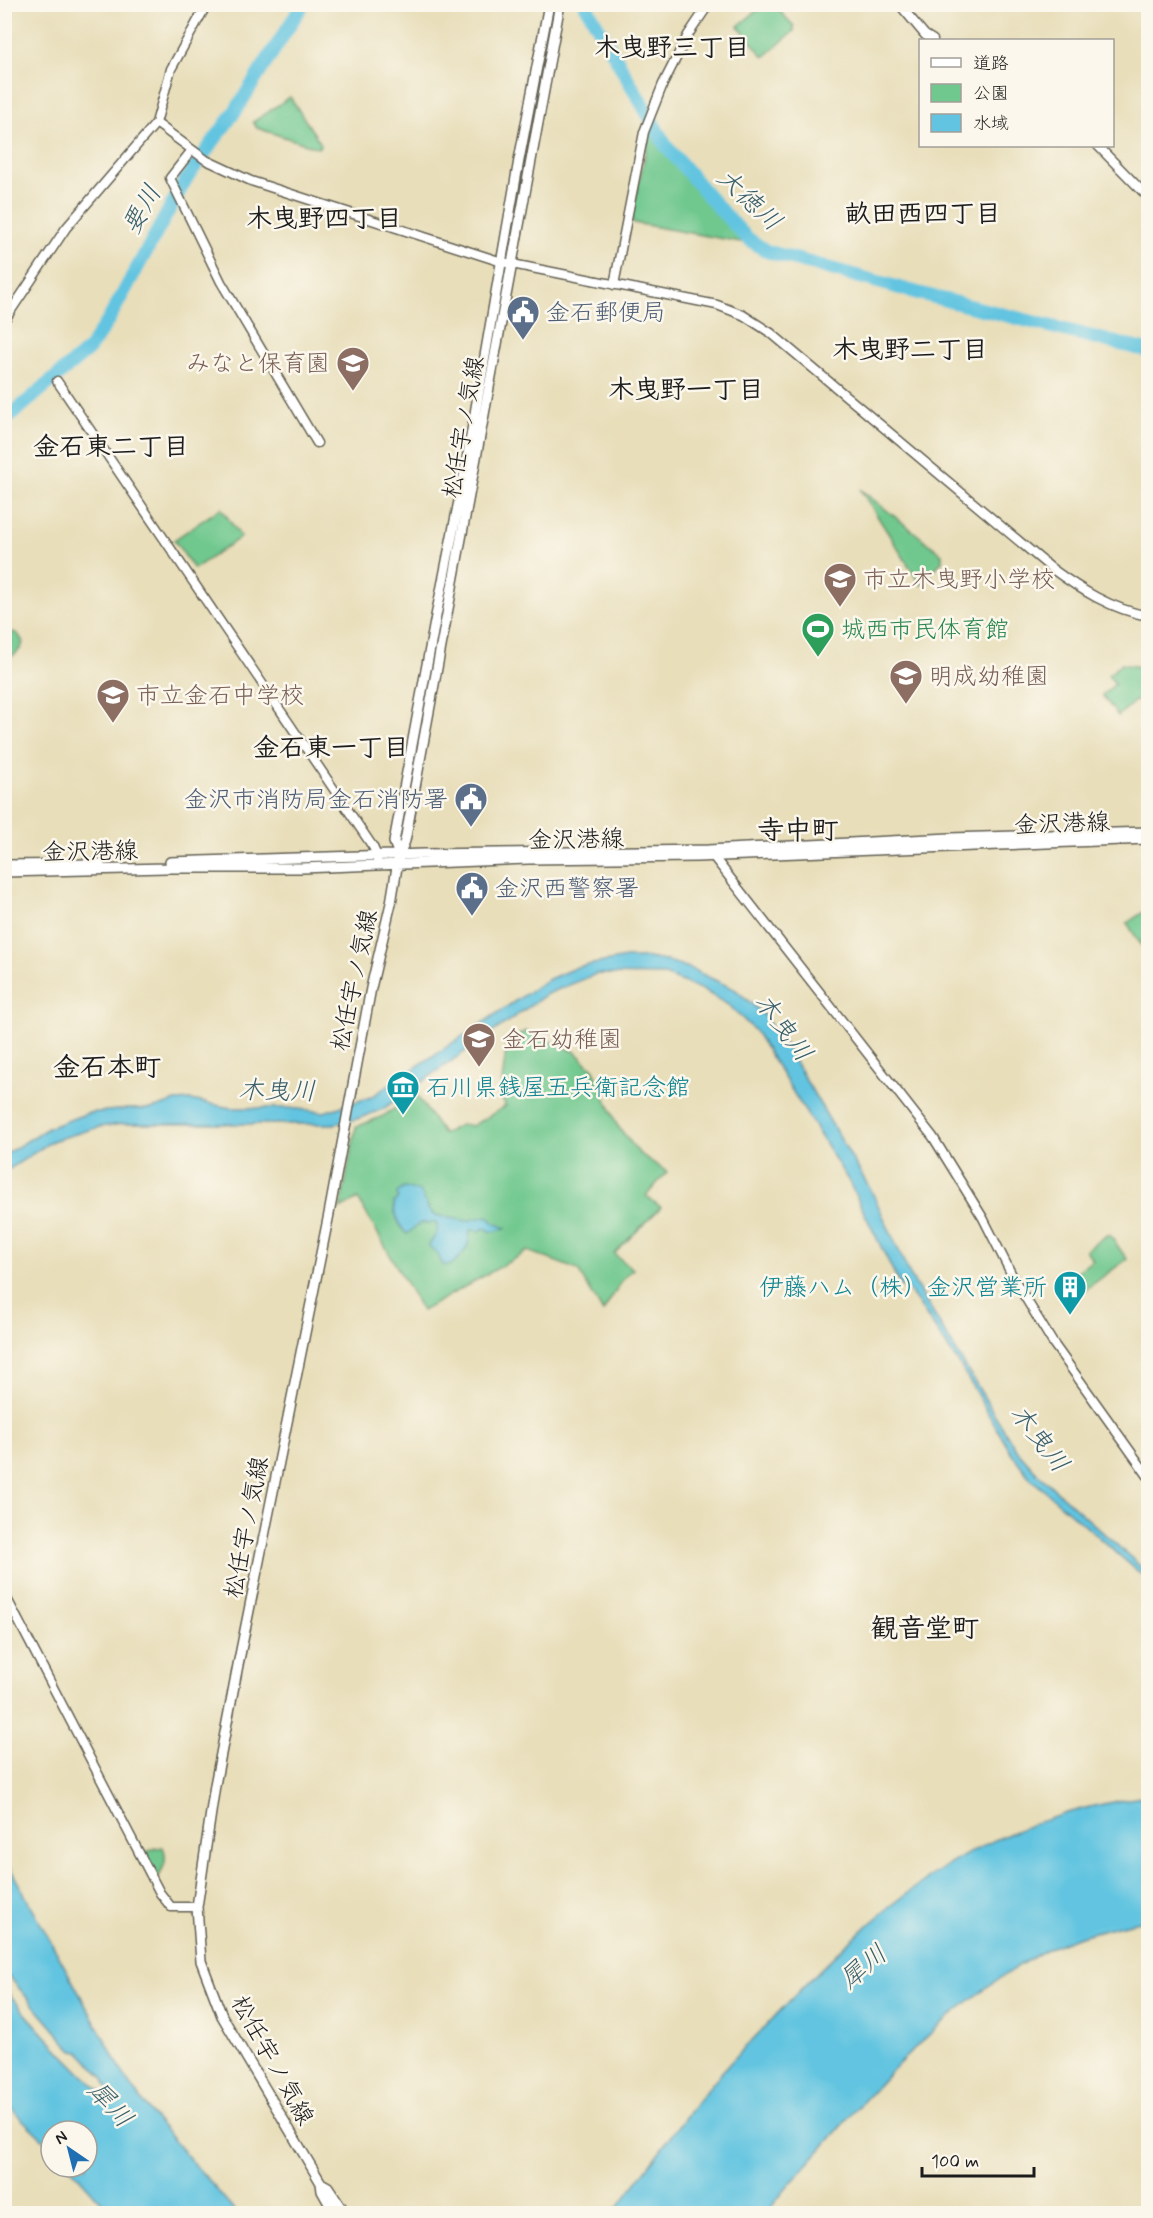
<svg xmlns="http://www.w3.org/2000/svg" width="1153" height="2218" font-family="Mynerve,'Klee One',sans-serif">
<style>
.green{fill:#70c88e;stroke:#467255;stroke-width:1.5}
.water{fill:#62c4e0;stroke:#3f707e;stroke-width:1.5}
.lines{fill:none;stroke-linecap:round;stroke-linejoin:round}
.river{stroke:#62c4e0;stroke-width:14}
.secondary-casing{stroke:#636053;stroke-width:11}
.primary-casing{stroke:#636053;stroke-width:12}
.secondary{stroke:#fff;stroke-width:8}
.primary{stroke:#fff;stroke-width:9}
.labels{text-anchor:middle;stroke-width:5;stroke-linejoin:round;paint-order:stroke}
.service-label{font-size:24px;fill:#4e5e75;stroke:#fbf7ec;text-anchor:start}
.education-label{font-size:24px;fill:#785e54;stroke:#fbf7ec;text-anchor:start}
.street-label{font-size:24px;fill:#1c1c1c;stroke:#fbf7ec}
.leisure-label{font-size:24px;fill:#27864d;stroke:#fbf7ec;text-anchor:start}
.culture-label{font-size:24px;fill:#0d838f;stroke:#fbf7ec;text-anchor:start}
.neighbourhood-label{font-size:26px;font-weight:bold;fill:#1c1c1c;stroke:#fbf7ec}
.water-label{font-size:26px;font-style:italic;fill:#385f6a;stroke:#fbf7ec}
.quarter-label{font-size:27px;font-weight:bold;fill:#1c1c1c;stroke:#fbf7ec}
</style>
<rect width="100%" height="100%" fill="#fbf7ec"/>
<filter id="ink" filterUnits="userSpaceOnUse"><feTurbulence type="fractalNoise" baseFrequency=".0167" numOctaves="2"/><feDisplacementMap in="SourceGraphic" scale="12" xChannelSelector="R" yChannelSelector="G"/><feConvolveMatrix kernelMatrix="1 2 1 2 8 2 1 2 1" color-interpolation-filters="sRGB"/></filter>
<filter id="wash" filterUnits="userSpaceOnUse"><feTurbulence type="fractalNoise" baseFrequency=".008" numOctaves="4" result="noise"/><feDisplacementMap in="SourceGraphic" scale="24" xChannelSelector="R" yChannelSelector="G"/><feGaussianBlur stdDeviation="1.35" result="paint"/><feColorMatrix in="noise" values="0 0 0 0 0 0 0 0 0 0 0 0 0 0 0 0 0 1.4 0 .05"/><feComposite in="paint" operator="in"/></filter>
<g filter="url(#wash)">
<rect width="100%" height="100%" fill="#e8deba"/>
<path class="green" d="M764 5H774L794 26V31L764 57 738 26Z
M290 97 321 144 318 148 257 128 253 122Z
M651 128 663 148 746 243 634 223 631 218Z
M860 489 942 554V561L921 585Z
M221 508 241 537 194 569 174 540Z
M13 632 18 634 23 642C21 652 12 656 5 661V635Z
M1121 664 1146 668 1144 702 1135 701 1118 716 1102 695 1115 684 1108 675Z
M1148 909V945L1143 948 1127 923Z
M525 1031 574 1051 594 1070 617 1125 639 1153 667 1172 646 1196 661 1207 614 1254 633 1269 623 1279 603 1312 578 1270 528 1251 422 1311 358 1199 340 1209 356 1127 383 1116 416 1094 443 1134 462 1124 472 1126 506 1106 500 1096 507 1043Z
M1107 1235H1110L1127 1259 1074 1298 1062 1282 1093 1260 1086 1250Z
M163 1847C168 1858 164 1868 158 1878L145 1853 156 1848Z"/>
<path class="water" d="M626 958H648L671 962 689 968 736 990 762 1013 788 1050 872 1192 911 1277 1015 1448 1040 1476 1148 1573V1580L1030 1478 1010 1451 961 1367 911 1293 900 1285 848 1180 755 1031 730 1006 703 990 665 975 596 974 547 994 383 1109 357 1119 334 1124H123L99 1127 52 1141 5 1172 4 1155 48 1128 88 1113 127 1109H152L176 1101 191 1100 231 1108H289L324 1112 371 1097 547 980 577 967Z
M404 1188 420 1191 429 1210 436 1215 465 1221 488 1216 494 1223 506 1228 493 1232 484 1228 480 1231 471 1229C468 1235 470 1240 468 1245 466 1252 457 1260 451 1265H443L437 1253 429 1246C432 1237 441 1234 436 1223H420L407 1234C399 1227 393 1211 394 1202L398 1198 397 1193Z
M1148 1796V1919C1113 1927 1077 1934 1044 1951 957 1998 886 2073 823 2147 804 2169 783 2190 767 2213H613C649 2167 682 2118 721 2073 735 2057 750 2042 765 2027 816 1972 870 1917 933 1875 996 1832 1073 1806 1148 1796Z
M5 1859 125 2076 156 2120 237 2213H111L70 2167H87V2131H51V2147L5 2103V1988C16 2004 94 2092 108 2094L109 2092 103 2077 79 2052 73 2051 5 1972Z"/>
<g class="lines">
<path class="river" d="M585 4 666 146 717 206 747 238 766 251 918 293 1148 351
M4 421 89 349 109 319 186 179 236 110 303 4"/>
</g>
</g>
<g filter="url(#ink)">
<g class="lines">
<g class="secondary-casing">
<path id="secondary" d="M899 4 925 35 933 40
M156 123 206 160 251 181 502 262 717 305 743 315 771 333 1051 568C1081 590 1111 609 1148 616
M1098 146 1148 197
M192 150 170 178 221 282 317 443
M614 285 644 132 663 84 688 35 709 4
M4 321 66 228 156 123 171 69 207 4
M57 381 373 847 377 856V861
M709 851 933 1137 983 1218 1015 1281 1053 1343 1148 1476
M4 1593 160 1893 171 1907H197"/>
</g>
<g class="primary-casing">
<path id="primary" d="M399 855 394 842 436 616 465 471 519 160 549 4
M170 862 425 854 708 850 950 838 1148 832
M4 865 100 864
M4 872 166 868H302L529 859 697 857 1148 839
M321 2183 328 2187 346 2214
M335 2214 322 2191 321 2183 222 2016 201 1961 197 1907 215 1785 238 1665 329 1214 371 988 391 903 399 855 405 841 560 4"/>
</g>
<use href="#secondary" class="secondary"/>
<use href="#primary" class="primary"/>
</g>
</g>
<defs>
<g id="civic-pin" transform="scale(1.725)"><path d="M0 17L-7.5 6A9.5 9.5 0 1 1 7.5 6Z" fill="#5c6f8a" stroke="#fbf7ec"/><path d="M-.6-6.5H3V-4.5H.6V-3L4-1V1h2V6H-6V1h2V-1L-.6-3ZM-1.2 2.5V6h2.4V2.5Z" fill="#fff"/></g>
<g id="school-pin" transform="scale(1.725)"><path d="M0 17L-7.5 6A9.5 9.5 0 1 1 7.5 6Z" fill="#8d6e63" stroke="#fbf7ec"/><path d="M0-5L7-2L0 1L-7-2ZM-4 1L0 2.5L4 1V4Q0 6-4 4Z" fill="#fff"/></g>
<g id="stadium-pin" transform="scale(1.725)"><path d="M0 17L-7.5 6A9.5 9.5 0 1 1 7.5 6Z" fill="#2e9e5b" stroke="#fbf7ec"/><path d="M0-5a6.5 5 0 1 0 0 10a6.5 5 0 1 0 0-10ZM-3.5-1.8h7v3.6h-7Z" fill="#fff"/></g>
<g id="museum-pin" transform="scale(1.725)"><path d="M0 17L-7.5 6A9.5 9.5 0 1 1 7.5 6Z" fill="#0f9aa8" stroke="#fbf7ec"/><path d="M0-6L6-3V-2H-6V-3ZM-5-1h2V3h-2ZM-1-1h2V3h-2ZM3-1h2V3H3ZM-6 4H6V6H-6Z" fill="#fff"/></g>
<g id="building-pin" transform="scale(1.725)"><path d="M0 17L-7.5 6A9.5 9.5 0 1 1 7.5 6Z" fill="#0f9aa8" stroke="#fbf7ec"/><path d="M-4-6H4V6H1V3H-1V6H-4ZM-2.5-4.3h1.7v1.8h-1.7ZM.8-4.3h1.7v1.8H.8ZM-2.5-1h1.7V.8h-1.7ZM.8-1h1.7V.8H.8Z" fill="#fff"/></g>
</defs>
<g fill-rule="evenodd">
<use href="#civic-pin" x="523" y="312"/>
<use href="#school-pin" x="353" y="363"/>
<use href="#school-pin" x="840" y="579"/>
<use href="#stadium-pin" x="818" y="629"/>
<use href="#school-pin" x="906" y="676"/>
<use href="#school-pin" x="113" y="695"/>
<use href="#civic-pin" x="471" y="799"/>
<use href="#civic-pin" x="472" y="888"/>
<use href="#school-pin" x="479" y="1039"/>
<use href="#museum-pin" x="403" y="1087"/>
<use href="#building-pin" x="1070" y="1287"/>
</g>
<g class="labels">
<g class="service-label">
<text x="546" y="320">金石郵便局</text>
<text x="448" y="807" text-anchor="end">金沢市消防局金石消防署</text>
<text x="495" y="896">金沢西警察署</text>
</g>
<g class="education-label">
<text x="330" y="371" text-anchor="end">みなと保育園</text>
<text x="863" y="587">市立木曳野小学校</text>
<text x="929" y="684">明成幼稚園</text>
<text x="136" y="703">市立金石中学校</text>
<text x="502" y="1047">金石幼稚園</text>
</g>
<g class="street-label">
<text transform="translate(463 427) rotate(-80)" y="8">松任宇ノ気線</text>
<text transform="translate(1062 823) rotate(-2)" y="8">金沢港線</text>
<text transform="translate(576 839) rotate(-1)" y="8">金沢港線</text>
<text transform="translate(90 851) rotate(-1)" y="8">金沢港線</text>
<text transform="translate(354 980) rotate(-78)" y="8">松任宇ノ気線</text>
<text transform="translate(246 1527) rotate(-79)" y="8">松任宇ノ気線</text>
<text transform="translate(273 2060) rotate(61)" y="8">松任宇ノ気線</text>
</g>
<g class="leisure-label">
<text x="841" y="637">城西市民体育館</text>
</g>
<g class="culture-label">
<text x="426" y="1095">石川県銭屋五兵衛記念館</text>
<text x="1047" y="1295" text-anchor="end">伊藤ハム（株）金沢営業所</text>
</g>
<g class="neighbourhood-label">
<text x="672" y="56">木曳野三丁目</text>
<text x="923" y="222">畝田西四丁目</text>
<text x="324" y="227">木曳野四丁目</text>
<text x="910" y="358">木曳野二丁目</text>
<text x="686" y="398">木曳野一丁目</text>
<text x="111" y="455">金石東二丁目</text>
<text x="331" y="756">金石東一丁目</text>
</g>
<g class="water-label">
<text transform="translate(750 199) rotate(43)" y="9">大徳川</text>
<text transform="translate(141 209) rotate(-60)" y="9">要川</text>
<text transform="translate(784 1027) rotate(53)" y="9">木曳川</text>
<text transform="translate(277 1090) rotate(1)" y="9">木曳川</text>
<text transform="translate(1040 1438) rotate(52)" y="9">木曳川</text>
<text transform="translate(863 1966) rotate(-40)" y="9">犀川</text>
<text transform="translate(111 2104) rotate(47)" y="9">犀川</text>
</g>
<g class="quarter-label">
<text x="798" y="839">寺中町</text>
<text x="107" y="1076">金石本町</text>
<text x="925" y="1637">観音堂町</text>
</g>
</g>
<rect width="1153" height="2218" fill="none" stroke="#fbf7ec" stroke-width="24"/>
<rect x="919" y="39" width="195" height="108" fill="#fbf7ec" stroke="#a29f99" stroke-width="1.5"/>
<rect x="931" y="58" width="30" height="9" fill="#ffffff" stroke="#a29f99" stroke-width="1.5"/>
<text x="973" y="69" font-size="18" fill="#1c1c1c">道路</text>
<rect x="931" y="84" width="30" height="18" fill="#70c88e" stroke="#a29f99" stroke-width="1.5"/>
<text x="973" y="99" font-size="18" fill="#1c1c1c">公園</text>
<rect x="931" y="114" width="30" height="18" fill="#62c4e0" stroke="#a29f99" stroke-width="1.5"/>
<text x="973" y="129" font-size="18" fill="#1c1c1c">水域</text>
<g transform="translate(69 2149) rotate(325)"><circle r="28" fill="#fbf7ec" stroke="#a29f99" stroke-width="1.5"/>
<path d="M0-4.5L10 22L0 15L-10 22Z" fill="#1f6fb2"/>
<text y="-9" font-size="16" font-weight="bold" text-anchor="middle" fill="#1c1c1c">N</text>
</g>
<path d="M922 2167v9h112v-9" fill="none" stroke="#1c1c1c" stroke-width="3"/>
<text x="931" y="2167" font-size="18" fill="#1c1c1c" stroke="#fbf7ec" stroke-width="4.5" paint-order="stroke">100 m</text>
</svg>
